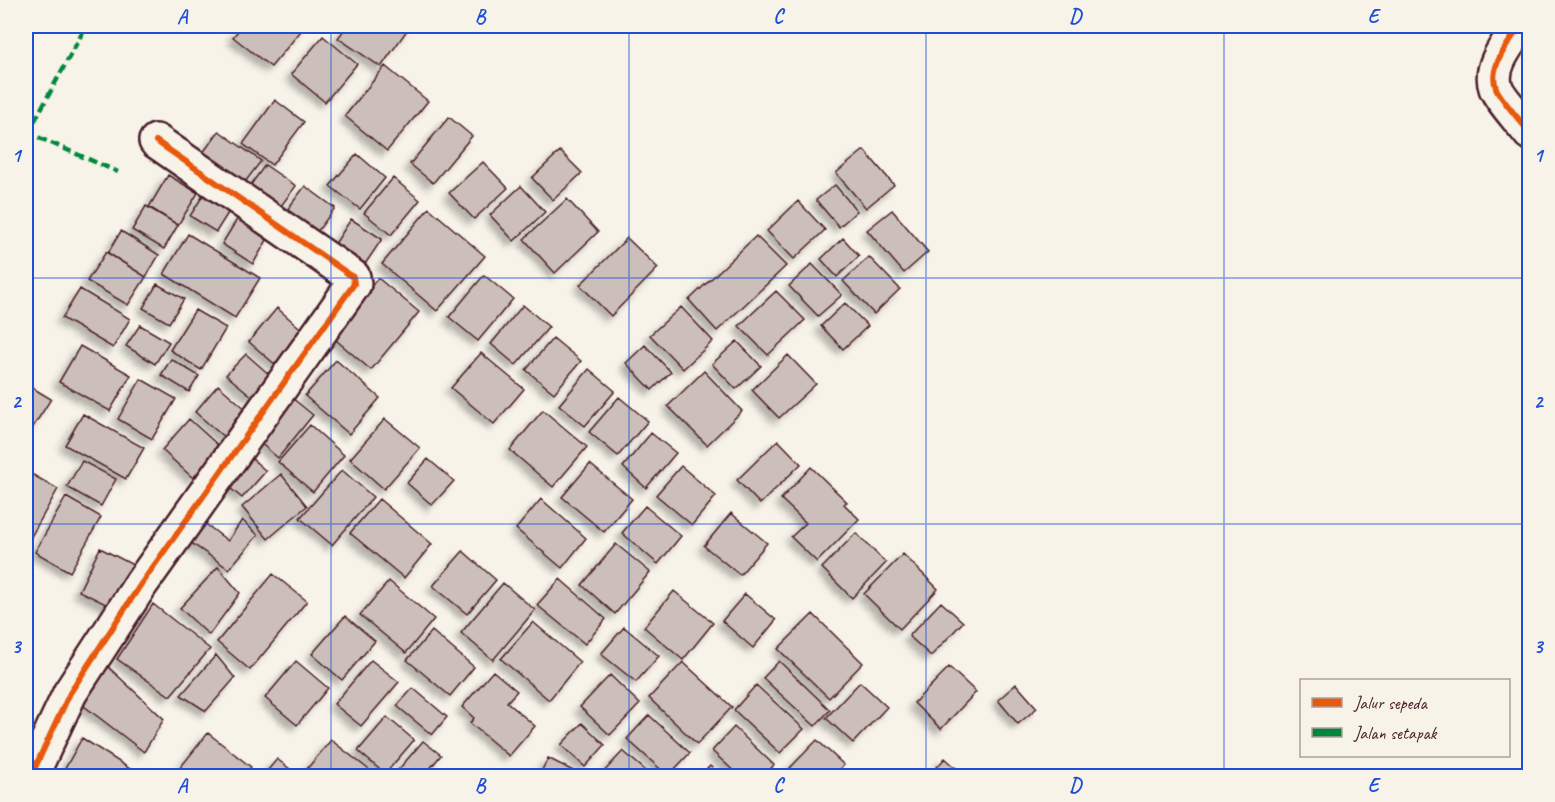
<svg xmlns="http://www.w3.org/2000/svg" width="1555" height="802" font-family="Caveat,sans-serif">
<style>
.building{fill:#ccbfb9;stroke:#4a1f2b;stroke-width:1.5;filter:url(#shadow)}
.lines{fill:none;stroke-linecap:round;stroke-linejoin:round}
.minor-casing{stroke:#4a1f2b;stroke-width:38}
.minor{stroke:#f7f3e8;stroke-width:33}
.quiet{stroke:#00873e;stroke-width:4.5;stroke-dasharray:9 4.5;stroke-linecap:butt}
.cycleway-casing{stroke:#f7f3e8;stroke-width:10}
.cycleway{stroke:#e8590c;stroke-width:6}
.grid{fill:none;stroke:#1d4ed8;stroke-width:1.5;stroke-opacity:0.55}
.neatline{fill:none;stroke:#1d4ed8;stroke-width:2}
.grid-label{font-size:20px;text-anchor:middle;font-weight:bold;fill:#1d4ed8}
</style>
<defs>
<filter id="shadow"><feDropShadow dx="-5.5" dy="5.5" stdDeviation="3" flood-color="#0004"/></filter>
</defs>
<rect width="100%" height="100%" fill="#f7f3e8"/>
<filter id="ink" filterUnits="userSpaceOnUse"><feTurbulence type="fractalNoise" baseFrequency=".0167" numOctaves="2"/><feDisplacementMap in="SourceGraphic" scale="12" xChannelSelector="R" yChannelSelector="G"/><feConvolveMatrix kernelMatrix="1 2 1 2 8 2 1 2 1" color-interpolation-filters="sRGB"/></filter>
<g filter="url(#ink)">
<path class="building" d="M242 26H305L271 67 233 37Z
M347 26H410L381 67 338 38Z
M323 36 357 64 325 102 291 74Z
M385 66 428 101 387 151 345 116Z
M275 100 304 122 272 165 243 144Z
M449 117 472 136 433 183 410 164Z
M219 131 261 161 236 194 194 165Z
M864 150 894 185 866 208 836 173Z
M560 151 582 173 553 200 532 178Z
M357 154 385 178 360 209 330 186Z
M483 162 508 188 474 219 449 193Z
M265 165 296 186 271 219 242 197Z
M168 175 198 193 178 225 149 207Z
M393 178 420 200 391 235 364 213Z
M835 185 857 211 839 227 816 200Z
M305 186 335 208 308 244 278 222Z
M521 186 545 212 514 241 490 215Z
M207 189 233 205 216 232 190 216Z
M567 199 598 232 555 273 524 239Z
M798 201 825 230 794 259 767 231Z
M146 206 178 225 164 249 132 230Z
M429 208 485 256 437 311 382 264Z
M892 210 928 252 904 273 867 230Z
M239 216 270 235 253 264 222 244Z
M351 219 382 239 361 270 331 250Z
M121 231 159 255 146 277 108 253Z
M188 234 260 278 235 318 164 274Z
M756 236 786 266 717 331 689 300Z
M627 238 658 268 611 316 580 285Z
M843 238 859 256 837 277 821 259Z
M106 252 146 277 128 305 87 281Z
M869 257 900 289 874 314 843 281Z
M812 264 842 295 818 316 789 286Z
M484 275 513 299 478 341 449 317Z
M378 278 419 312 371 370 330 335Z
M157 284 184 299 169 323 143 308Z
M80 289 130 319 113 348 62 318Z
M776 291 805 320 768 355 739 326Z
M845 303 868 326 843 349 821 326Z
M523 305 549 327 516 365 491 344Z
M681 307 713 341 683 369 650 335Z
M277 308 306 333 277 366 249 342Z
M195 310 226 328 201 370 170 350Z
M140 325 169 342 155 364 126 346Z
M553 338 581 361 554 393 526 370Z
M737 341 761 366 736 389 712 364Z
M645 345 671 372 652 390 626 363Z
M80 346 131 375 110 411 59 382Z
M481 353 524 389 494 424 451 388Z
M246 354 271 376 253 397 226 375Z
M788 355 816 384 779 418 752 390Z
M171 359 199 376 189 392 161 375Z
M336 360 380 398 349 434 305 396Z
M589 369 615 391 585 426 559 405Z
M704 371 742 411 707 445 668 406Z
M141 379 176 399 152 439 118 419Z
M26 384 51 399 26 438Z
M218 385 248 411 225 438 195 412Z
M286 393 313 415 278 458 251 435Z
M619 397 648 421 618 456 589 432Z
M543 410 587 447 553 487 510 450Z
M83 414 144 448 126 479 65 445Z
M189 419 220 447 193 478 162 450Z
M385 419 420 448 384 489 350 459Z
M310 425 344 455 313 492 278 462Z
M651 433 676 453 646 488 623 467Z
M778 440 801 464 760 504 737 480Z
M242 450 266 471 242 498 218 478Z
M428 459 454 481 432 505 407 483Z
M82 461 116 479 101 506 67 487Z
M590 464 632 499 604 532 562 497Z
M681 466 716 496 692 525 656 495Z
M811 467 847 502 844 504 859 519 817 562 791 537 806 523 781 499Z
M342 470 373 497 332 545 300 518Z
M26 471 58 489 28 542 26 541Z
M281 474 307 506 268 539 242 507Z
M66 497 101 517 70 572 35 552Z
M379 499 432 544 404 578 350 533Z
M541 499 586 538 562 568 516 529Z
M645 506 681 536 658 564 622 533Z
M731 513 767 543 740 575 704 546Z
M242 520 258 535 229 569 190 542 203 522 228 541Z
M856 533 886 563 852 598 822 568Z
M616 544 650 572 615 614 582 585Z
M100 548 141 569 120 611 79 591Z
M463 551 496 580 467 614 433 586Z
M903 554 938 589 900 629 864 594Z
M218 567 240 593 209 635 180 608Z
M273 574 307 601 250 670 217 642Z
M560 579 606 619 585 644 537 605Z
M389 581 434 619 406 653 360 615Z
M503 583 535 610 493 660 461 633Z
M674 591 713 623 683 660 644 627Z
M745 594 776 620 753 648 722 621Z
M941 602 963 622 931 656 909 636Z
M153 604 210 649 170 696 117 659Z
M813 614 863 663 829 698 778 649Z
M345 616 375 641 342 680 312 654Z
M533 622 580 662 549 700 501 659Z
M624 627 659 656 636 682 601 654Z
M432 631 474 667 450 696 407 660Z
M216 655 235 678 206 711 181 695Z
M371 660 399 682 361 726 334 704Z
M296 661 328 688 297 725 265 698Z
M779 661 830 710 815 726 763 678Z
M103 662 164 719 144 752 84 706Z
M683 662 732 707 697 744 649 698Z
M949 667 976 692 941 729 914 703Z
M493 671 517 691 507 702 535 726 509 756 470 723 474 718 462 707Z
M610 675 640 704 610 735 580 707Z
M860 682 887 707 853 743 826 718Z
M1016 684 1037 708 1018 724 998 700Z
M756 685 804 729 780 753 734 710Z
M413 688 447 717 432 735 397 706Z
M649 715 690 753 668 776 627 739Z
M387 717 414 740 385 774 358 751Z
M582 723 605 745 585 767 561 745Z
M734 727 774 765 764 776H739L712 751Z
M208 733 251 767 243 776H189L179 769Z
M82 738 141 776H61Z
M331 740 377 776H315L306 770Z
M817 740 844 765 834 776H799L790 768Z
M423 741 441 755 424 776H393Z
M623 751 652 776H600Z
M548 758 583 776H539Z
M945 758 965 776H929Z
M277 759 299 776H263Z
M710 766 721 776H700Z"/>
<g class="lines">
<g class="minor-casing">
<path id="minor" d="M1520 26C1509 43 1488 66 1496 88 1499 97 1523 124 1530 133
M31 776 70 693 141 584 354 284 353 277 156 141"/>
</g>
<use href="#minor" class="minor"/>
<path class="quiet" d="M26 132 118 172
M28 133 86 26"/>
<g class="cycleway-casing">
<path id="cycleway" d="M1520 26C1509 43 1488 66 1496 88 1499 97 1523 124 1530 133
M31 776 70 693 141 584 354 284 353 277 156 141"/>
</g>
<use href="#cycleway" class="cycleway"/>
</g>
</g>
<path class="grid" d="M331 26V776M629 26V776M926 26V776M1224 26V776M26 278H1530M26 524H1530"/>
<rect width="1555" height="802" fill="none" stroke="#f7f3e8" stroke-width="66"/>
<rect x="1300" y="679" width="210" height="78" fill="#f7f3e8" stroke="#b29e9c" stroke-width="1.5"/>
<rect x="1312" y="698" width="30" height="9" fill="#e8590c" stroke="#b29e9c" stroke-width="1.5"/>
<text x="1354" y="709" font-size="18" fill="#4a1f2b">Jalur sepeda</text>
<rect x="1312" y="728" width="30" height="9" fill="#00873e" stroke="#b29e9c" stroke-width="1.5"/>
<text x="1354" y="739" font-size="18" fill="#4a1f2b">Jalan setapak</text>
<rect x="33" y="33" width="1489" height="736" class="neatline"/>
<g class="grid-label">
<text x="182" y="23">A</text>
<text x="480" y="23">B</text>
<text x="778" y="23">C</text>
<text x="1075" y="23">D</text>
<text x="1373" y="23">E</text>
<text x="16" y="162">1</text>
<text x="1538" y="162">1</text>
<text x="16" y="408">2</text>
<text x="1538" y="408">2</text>
<text x="16" y="653">3</text>
<text x="1538" y="653">3</text>
<text x="182" y="792">A</text>
<text x="480" y="792">B</text>
<text x="778" y="792">C</text>
<text x="1075" y="792">D</text>
<text x="1373" y="792">E</text>
</g>
</svg>
